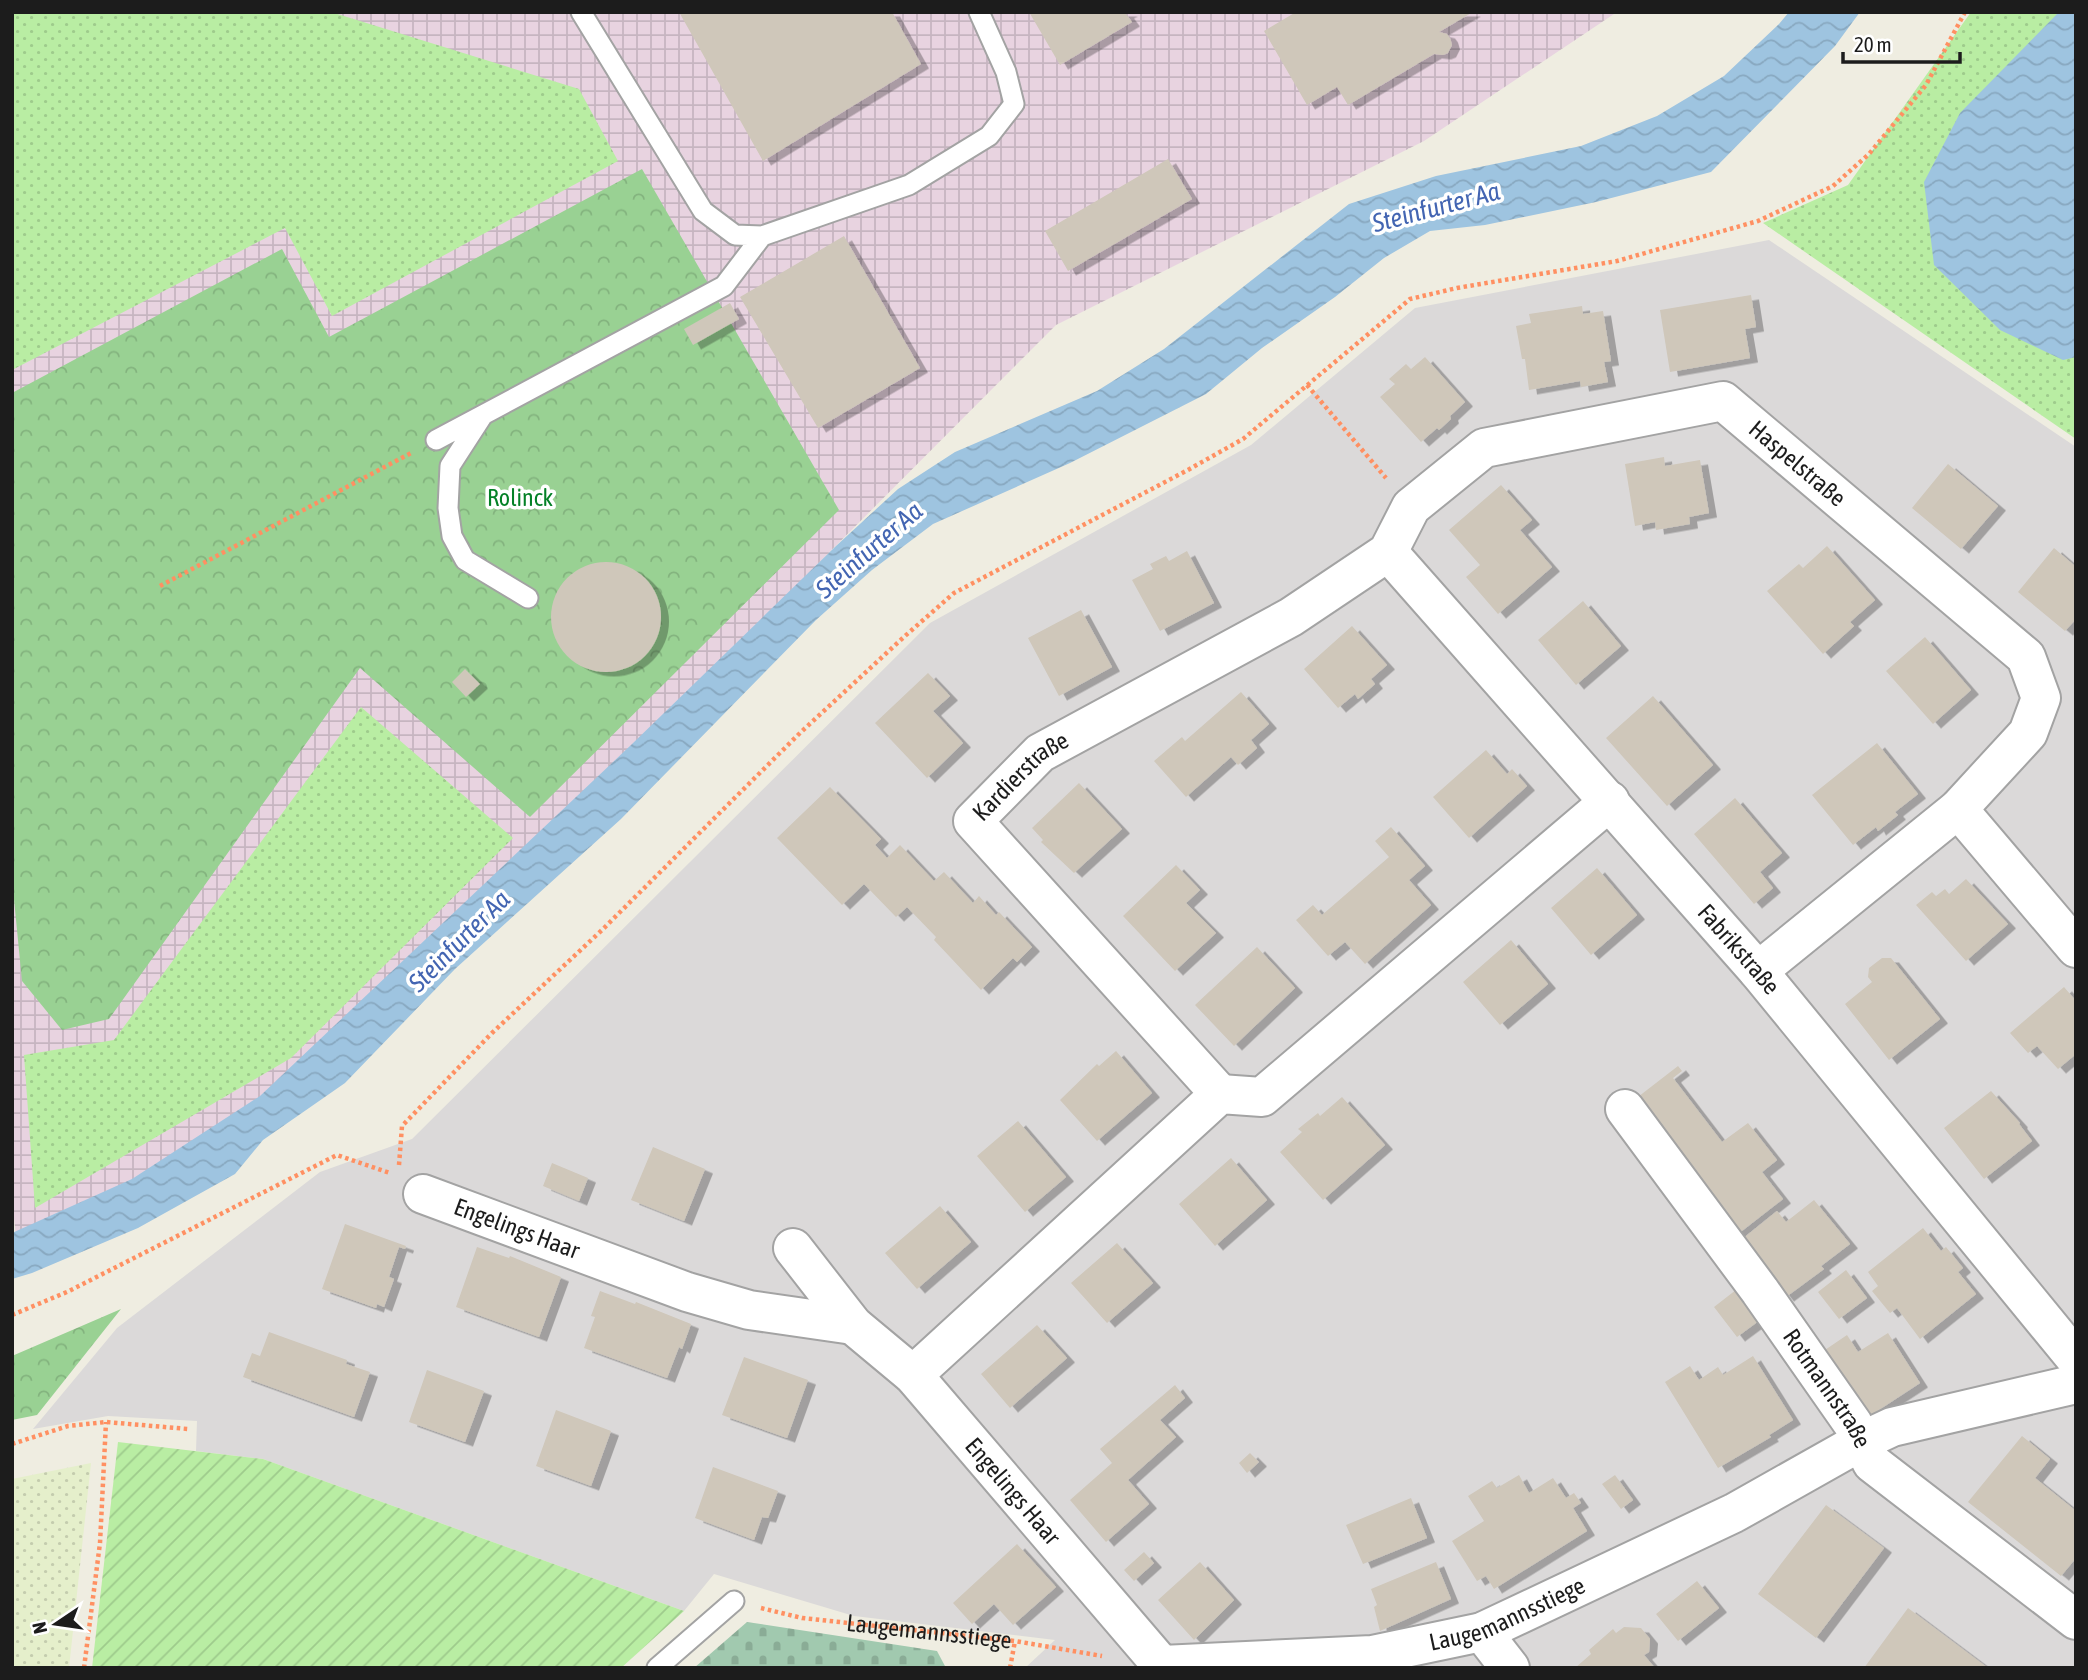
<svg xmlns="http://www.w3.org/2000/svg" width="2088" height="1680" font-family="'Asap Condensed',sans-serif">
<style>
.residential{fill:#dbd9d9}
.industrial{fill:url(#industrial-grid)}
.farmland{fill:url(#farmland-dots)}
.grass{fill:url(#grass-dots)}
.forest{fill:url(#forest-crowns)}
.cemetery{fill:url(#cemetery-stones)}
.garden{fill:url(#garden-furrows)}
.water{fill:url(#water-waves)}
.building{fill:#cfc7ba;filter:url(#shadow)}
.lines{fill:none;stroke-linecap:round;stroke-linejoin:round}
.lane-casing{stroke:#a3a3a3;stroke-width:23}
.street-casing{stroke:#a3a3a3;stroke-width:42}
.path{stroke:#ff9062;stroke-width:4.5;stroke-dasharray:3.5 3.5;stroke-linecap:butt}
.lane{stroke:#fff;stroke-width:19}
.street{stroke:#fff;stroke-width:38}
.labels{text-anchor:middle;stroke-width:7;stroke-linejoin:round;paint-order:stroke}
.street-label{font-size:24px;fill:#1c1c1c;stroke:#fff}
.park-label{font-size:24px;fill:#048127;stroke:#fff}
.water-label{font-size:26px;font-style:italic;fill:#4365b2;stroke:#fff}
</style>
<defs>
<pattern id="industrial-grid" width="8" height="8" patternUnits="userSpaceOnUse" patternTransform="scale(1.75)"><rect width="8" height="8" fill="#e8d3e0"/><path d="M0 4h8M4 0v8" fill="none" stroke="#c6b5c0"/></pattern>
<pattern id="farmland-dots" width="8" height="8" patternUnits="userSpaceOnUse" patternTransform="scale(1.75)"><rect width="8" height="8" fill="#e5efcb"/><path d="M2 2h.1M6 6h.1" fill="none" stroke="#c4ccae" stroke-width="1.8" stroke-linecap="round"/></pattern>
<pattern id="grass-dots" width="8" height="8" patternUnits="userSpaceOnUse" patternTransform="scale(1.75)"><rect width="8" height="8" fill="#b9eda3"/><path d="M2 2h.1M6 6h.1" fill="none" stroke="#9ecb8c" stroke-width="1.8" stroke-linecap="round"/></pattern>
<pattern id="forest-crowns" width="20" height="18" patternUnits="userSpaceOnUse" patternTransform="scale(1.75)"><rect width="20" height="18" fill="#99d193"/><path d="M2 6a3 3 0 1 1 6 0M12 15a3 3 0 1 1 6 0" fill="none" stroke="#83b37e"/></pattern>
<pattern id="cemetery-stones" width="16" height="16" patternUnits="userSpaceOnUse" patternTransform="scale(1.75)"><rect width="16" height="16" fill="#a1c9af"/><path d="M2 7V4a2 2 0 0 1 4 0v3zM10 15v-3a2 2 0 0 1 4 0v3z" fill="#8aac96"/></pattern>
<pattern id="garden-furrows" width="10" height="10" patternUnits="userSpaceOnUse" patternTransform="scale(1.75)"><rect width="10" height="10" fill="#b9eda3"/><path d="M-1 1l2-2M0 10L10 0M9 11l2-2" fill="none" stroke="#9ecb8c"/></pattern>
<pattern id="water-waves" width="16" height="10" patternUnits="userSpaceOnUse" patternTransform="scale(1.75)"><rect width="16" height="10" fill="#9ec4e0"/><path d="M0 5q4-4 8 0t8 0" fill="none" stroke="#88a8c0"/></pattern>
<filter id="shadow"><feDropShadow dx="8" dy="4.5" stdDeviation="0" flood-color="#0004"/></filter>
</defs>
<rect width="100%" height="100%" fill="#efede1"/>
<path class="residential" d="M1769 240 2076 447V1668H1025L1055 1640 854 1616 714 1574 684 1611 263 1459 196 1451 197 1421 108 1416 33 1429 117 1328 320 1172 412 1139 930 623 1251 445 1415 308Z"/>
<path class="industrial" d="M12 12H1617L1424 141 1056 325 303 1080 17 1247 12 1199Z"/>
<path class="farmland" d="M91 1463 69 1668H12V1479Z"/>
<path class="grass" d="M12 12H331L579 89 618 161 332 316 285 228 12 370Z
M1971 12H2076V439L1763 223 1848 185Z
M361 707 513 838 291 1058 35 1208 24 1055 114 1040Z"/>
<path class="forest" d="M642 169 839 510 530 817 360 668 109 1019 62 1030 22 981 12 879V393L282 249 329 337Z
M121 1309 37 1415 12 1420V1356Z"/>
<path class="cemetery" d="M747 1622 937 1651 946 1668H694Z"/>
<path class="garden" d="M118 1442 263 1459 684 1611 621 1668H92Z"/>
<path class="water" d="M1789 12H1860L1835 46 1711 172 1596 202 1485 225 1430 231 1384 258 1335 297 1262 348 1206 394 1070 463 933 524 872 570 816 620 621 819 455 969 345 1083 263 1140 235 1174 138 1228 32 1273 12 1279V1233L132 1179 260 1096 631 745 836 546 898 489 955 452 1097 391 1164 349 1349 204 1436 176 1581 146 1657 116 1724 76 1779 24Z
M2059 12H2076V357L2063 360 2000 330 1934 265 1924 182 1960 113Z"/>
<path class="building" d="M679 12H892L921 64 763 161Z
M1029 12H1130L1126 14 1132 22 1060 65Z
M1296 12H1473L1439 32 1447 34 1450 38 1452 45 1448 53 1443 55 1434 54 1348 105 1337 87 1307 105 1264 31Z
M1168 159 1192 199 1068 271 1045 231Z
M844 236 920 368 818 428 740 297Z
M1751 295 1756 327 1745 329 1750 358 1670 372 1660 310Z
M730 303 739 319 693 345 684 329Z
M1582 306 1583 314 1603 311 1611 361 1604 362 1608 382 1581 387 1580 381 1529 390 1525 359H1522L1516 326 1531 323 1529 314Z
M1425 357 1465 402 1450 416 1451 419 1439 430 1437 428 1421 442 1380 397 1395 384 1389 379 1406 364 1411 369Z
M1664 457 1665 466 1700 460 1709 513 1689 517 1690 524 1656 530 1655 522 1635 526 1625 464Z
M1948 464 1998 506 1961 549 1912 508Z
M1501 485 1532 520 1520 530 1552 567 1498 614 1466 577 1480 565 1449 530Z
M1827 546 1875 600 1850 622 1854 626 1823 654 1767 591 1799 564 1803 568Z
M2054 548 2076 567V619L2065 631 2018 592Z
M1187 551 1214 603 1160 631 1132 580 1153 569 1150 564 1166 556 1169 561Z
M551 617a55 55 0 1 1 110 0a55 55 0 1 1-110 0Z
M1583 601 1621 646 1576 685 1538 640Z
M1081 610 1112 667 1059 696 1028 638Z
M1352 626 1387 665 1371 679 1375 684 1358 699 1355 694 1338 708 1304 669Z
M1925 637 1971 690 1933 724 1886 671Z
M465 669 480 684 466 697 452 682Z
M928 673 950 696 933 711 963 743 927 778 875 723Z
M1241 692 1269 724 1251 740 1257 748 1238 765 1231 757 1186 797 1154 761 1182 737 1185 741Z
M1653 696 1713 765 1667 806 1606 738Z
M1877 743 1918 794 1895 812 1898 815 1878 831 1876 827 1853 845 1812 795Z
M1486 750 1507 774 1512 769 1527 786 1469 838 1433 797Z
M1079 783 1122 829 1074 873 1041 842 1043 840 1032 828Z
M830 787 881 839 875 845 887 858 900 845 934 881 944 872 973 903 979 896 996 915 999 912 1032 947 1017 962 1013 958 981 990 934 940 936 937 907 907 896 917 864 884 842 905 777 838Z
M1735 798 1782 853 1760 872 1773 888 1754 904 1694 834Z
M1391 827 1425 866 1409 880 1431 905 1365 964 1345 942 1328 956 1296 920 1313 905 1322 915 1389 857 1375 841Z
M1176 865 1200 890 1186 903 1216 933 1175 971 1123 916Z
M1597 868 1637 915 1591 955 1551 908Z
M1966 879 2008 924 1966 961 1916 905 1932 892 1936 896 1945 889 1949 894Z
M1511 940 1548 984 1500 1025 1463 982Z
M1257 947 1295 988 1234 1046 1195 1005Z
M1882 958H1891L1940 1019 1889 1060 1845 1004 1872 982 1868 977 1869 968Z
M2064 987 2076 1001V1054L2058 1069 2037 1046 2028 1053 2010 1033Z
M1116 1051 1152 1093 1097 1141 1060 1100 1097 1064 1099 1066Z
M1678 1066 1682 1071 1673 1078 1722 1142 1748 1123 1777 1160 1762 1172 1783 1199 1738 1234 1634 1100Z
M1991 1091 2020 1123 2019 1124 2032 1141 1984 1179 1944 1128Z
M1342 1097 1385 1145 1323 1200 1280 1152 1302 1132 1298 1129 1318 1113 1320 1116Z
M1018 1121 1066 1177 1025 1212 977 1156Z
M653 1147 705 1169 684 1221 631 1200Z
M1231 1158 1267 1200 1215 1246 1179 1204Z
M552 1163 588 1178 579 1201 543 1186Z
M1814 1200 1850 1244 1821 1266 1824 1269 1786 1297 1741 1240 1777 1211 1786 1222Z
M940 1206 971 1242 917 1289 885 1253Z
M345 1224 406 1246 405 1249 399 1247 389 1277 394 1279 384 1307 377 1304 376 1308 322 1289Z
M1923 1228 1941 1251 1946 1247 1963 1268 1958 1272 1976 1294 1920 1339 1897 1308 1890 1313 1872 1291 1878 1286 1868 1272Z
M1117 1243 1153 1283 1107 1323 1071 1283Z
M477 1247 509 1258 510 1256 561 1277 539 1337 456 1307Z
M1846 1270 1867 1298 1839 1319 1818 1292Z
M1741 1286 1764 1317 1737 1337 1714 1307Z
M600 1291 635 1304 636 1302 691 1324 682 1349 679 1347 667 1378 584 1348 595 1317 591 1316Z
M1037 1325 1067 1358 1010 1408 981 1374Z
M269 1332 347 1360 346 1364 370 1372 354 1417 243 1377 252 1353 260 1356Z
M1888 1333 1920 1383 1865 1419 1822 1352 1847 1335 1858 1352Z
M1753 1356 1793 1420 1769 1435 1771 1437 1718 1468 1665 1382 1690 1366 1699 1380 1718 1367 1723 1375Z
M744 1357 808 1380 787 1438 722 1415Z
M427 1370 484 1391 465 1442 409 1422Z
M1175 1385 1185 1398 1160 1420 1176 1437 1128 1480 1149 1504 1106 1542 1070 1500 1112 1463 1100 1449Z
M556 1410 611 1431 591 1486 536 1466Z
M2022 1436 2050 1459 2035 1478 2076 1511V1558L2061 1576 1968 1502Z
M1250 1453 1259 1462 1247 1473 1239 1463Z
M713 1467 778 1491 768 1518 762 1517 754 1540 695 1518Z
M1519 1475 1529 1493 1553 1478 1566 1498 1574 1493 1581 1503 1573 1508 1587 1531 1494 1589 1486 1576 1477 1581 1452 1541 1484 1521 1468 1496 1492 1481 1497 1488Z
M1615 1475 1633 1500 1621 1509 1602 1484Z
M1411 1498 1427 1538 1363 1564 1346 1525Z
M1826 1505 1884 1548 1816 1638 1758 1594Z
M1017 1544 1056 1587 1013 1625 994 1604 972 1624 953 1603Z
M1144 1552 1154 1563 1134 1581 1124 1570Z
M1200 1562 1234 1600 1194 1640 1158 1600Z
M1436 1562 1451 1599 1380 1631 1374 1607 1377 1605 1371 1589Z
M1697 1581 1719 1608 1678 1641 1656 1614Z
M1908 1608 1988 1668H1864Z
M1624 1627 1641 1628 1650 1639 1649 1652 1644 1655 1655 1668H1575L1591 1654 1589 1650 1613 1629 1616 1633Z"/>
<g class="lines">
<g class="lane-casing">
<path id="lane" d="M581 12 703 211 735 235 762 236 909 185 989 136 1014 104 1006 72 979 12
M483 415 450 466 448 508 452 536 465 560 528 598
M436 440 724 286 762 236
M657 1668 734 1601"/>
</g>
<g class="street-casing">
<g id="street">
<path id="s2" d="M1388 552 1758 971 2076 1359"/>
<path d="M1958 809 2076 948"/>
<path id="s3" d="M1220 1094 973 821 1040 753 1291 617 1388 552 1411 507 1484 448 1723 401 2026 657 2041 698 2028 733 1958 809 1758 971"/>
<path id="s4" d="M1625 1109 1760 1291 1853 1424 1872 1463 2076 1620"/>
<path id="s5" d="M423 1194 687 1292 749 1310 853 1325"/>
<path id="s6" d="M793 1248 853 1325 913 1375 1164 1668"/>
<path d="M913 1375 1220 1094 1262 1097 1610 801"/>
<path d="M1482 1632 1510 1668"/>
<path id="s7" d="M1162 1665 1372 1655 1482 1632 1734 1513 1860 1442 1892 1427 2076 1384"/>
</g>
</g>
<g class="path">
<path d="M1307 385 1386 478"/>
<path d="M160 586 411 453"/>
<path d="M399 1165 402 1126 492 1033 602 930 800 733 905 636 954 593 1186 471 1243 439 1410 299 1457 288 1617 261 1758 221 1833 186 1869 154 1926 85 1965 12"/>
<path d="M12 1315 67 1292 337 1155 390 1173"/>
<path d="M12 1444 68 1426 106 1422 188 1429"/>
<path id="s1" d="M761 1608 802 1618 1015 1641 1102 1656"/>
<path d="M84 1668 100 1543 106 1422"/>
<path d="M1010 1668 1015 1641"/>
</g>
<use href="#lane" class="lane"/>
<use href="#street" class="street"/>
</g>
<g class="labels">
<g class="street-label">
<text dy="8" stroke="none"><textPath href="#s3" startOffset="1351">Haspelstraße</textPath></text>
<text dy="8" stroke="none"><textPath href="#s3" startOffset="434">Kardierstraße</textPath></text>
<text dy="8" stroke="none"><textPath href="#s2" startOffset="530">Fabrikstraße</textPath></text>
<text dy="8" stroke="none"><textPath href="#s5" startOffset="100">Engelings Haar</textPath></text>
<text dy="8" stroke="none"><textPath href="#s4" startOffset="345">Rotmannstraße</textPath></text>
<text dy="8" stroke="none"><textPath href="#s6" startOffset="329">Engelings Haar</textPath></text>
<text dy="8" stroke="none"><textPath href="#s7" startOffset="352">Laugemannsstiege</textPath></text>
<text dy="8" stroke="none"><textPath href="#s1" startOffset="170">Laugemannsstiege</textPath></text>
</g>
<g class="park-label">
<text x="520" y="506">Rolinck</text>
</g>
<g class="water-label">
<text transform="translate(1436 207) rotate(-15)" y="9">Steinfurter Aa</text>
<text transform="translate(869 550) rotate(-41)" y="9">Steinfurter Aa</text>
<text transform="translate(459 941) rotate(-45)" y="9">Steinfurter Aa</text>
</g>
</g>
<rect width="2088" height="1680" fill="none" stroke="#1c1c1c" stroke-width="28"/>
<g transform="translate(56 1624) rotate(257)" stroke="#ffffff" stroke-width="5" paint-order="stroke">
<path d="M0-5L12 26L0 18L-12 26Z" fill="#1c1c1c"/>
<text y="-10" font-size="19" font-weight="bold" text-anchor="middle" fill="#1c1c1c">N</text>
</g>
<path d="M1843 52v10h117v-10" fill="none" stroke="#1c1c1c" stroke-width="3.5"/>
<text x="1854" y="52" font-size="21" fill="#1c1c1c" stroke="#ffffff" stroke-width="5" paint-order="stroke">20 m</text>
</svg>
